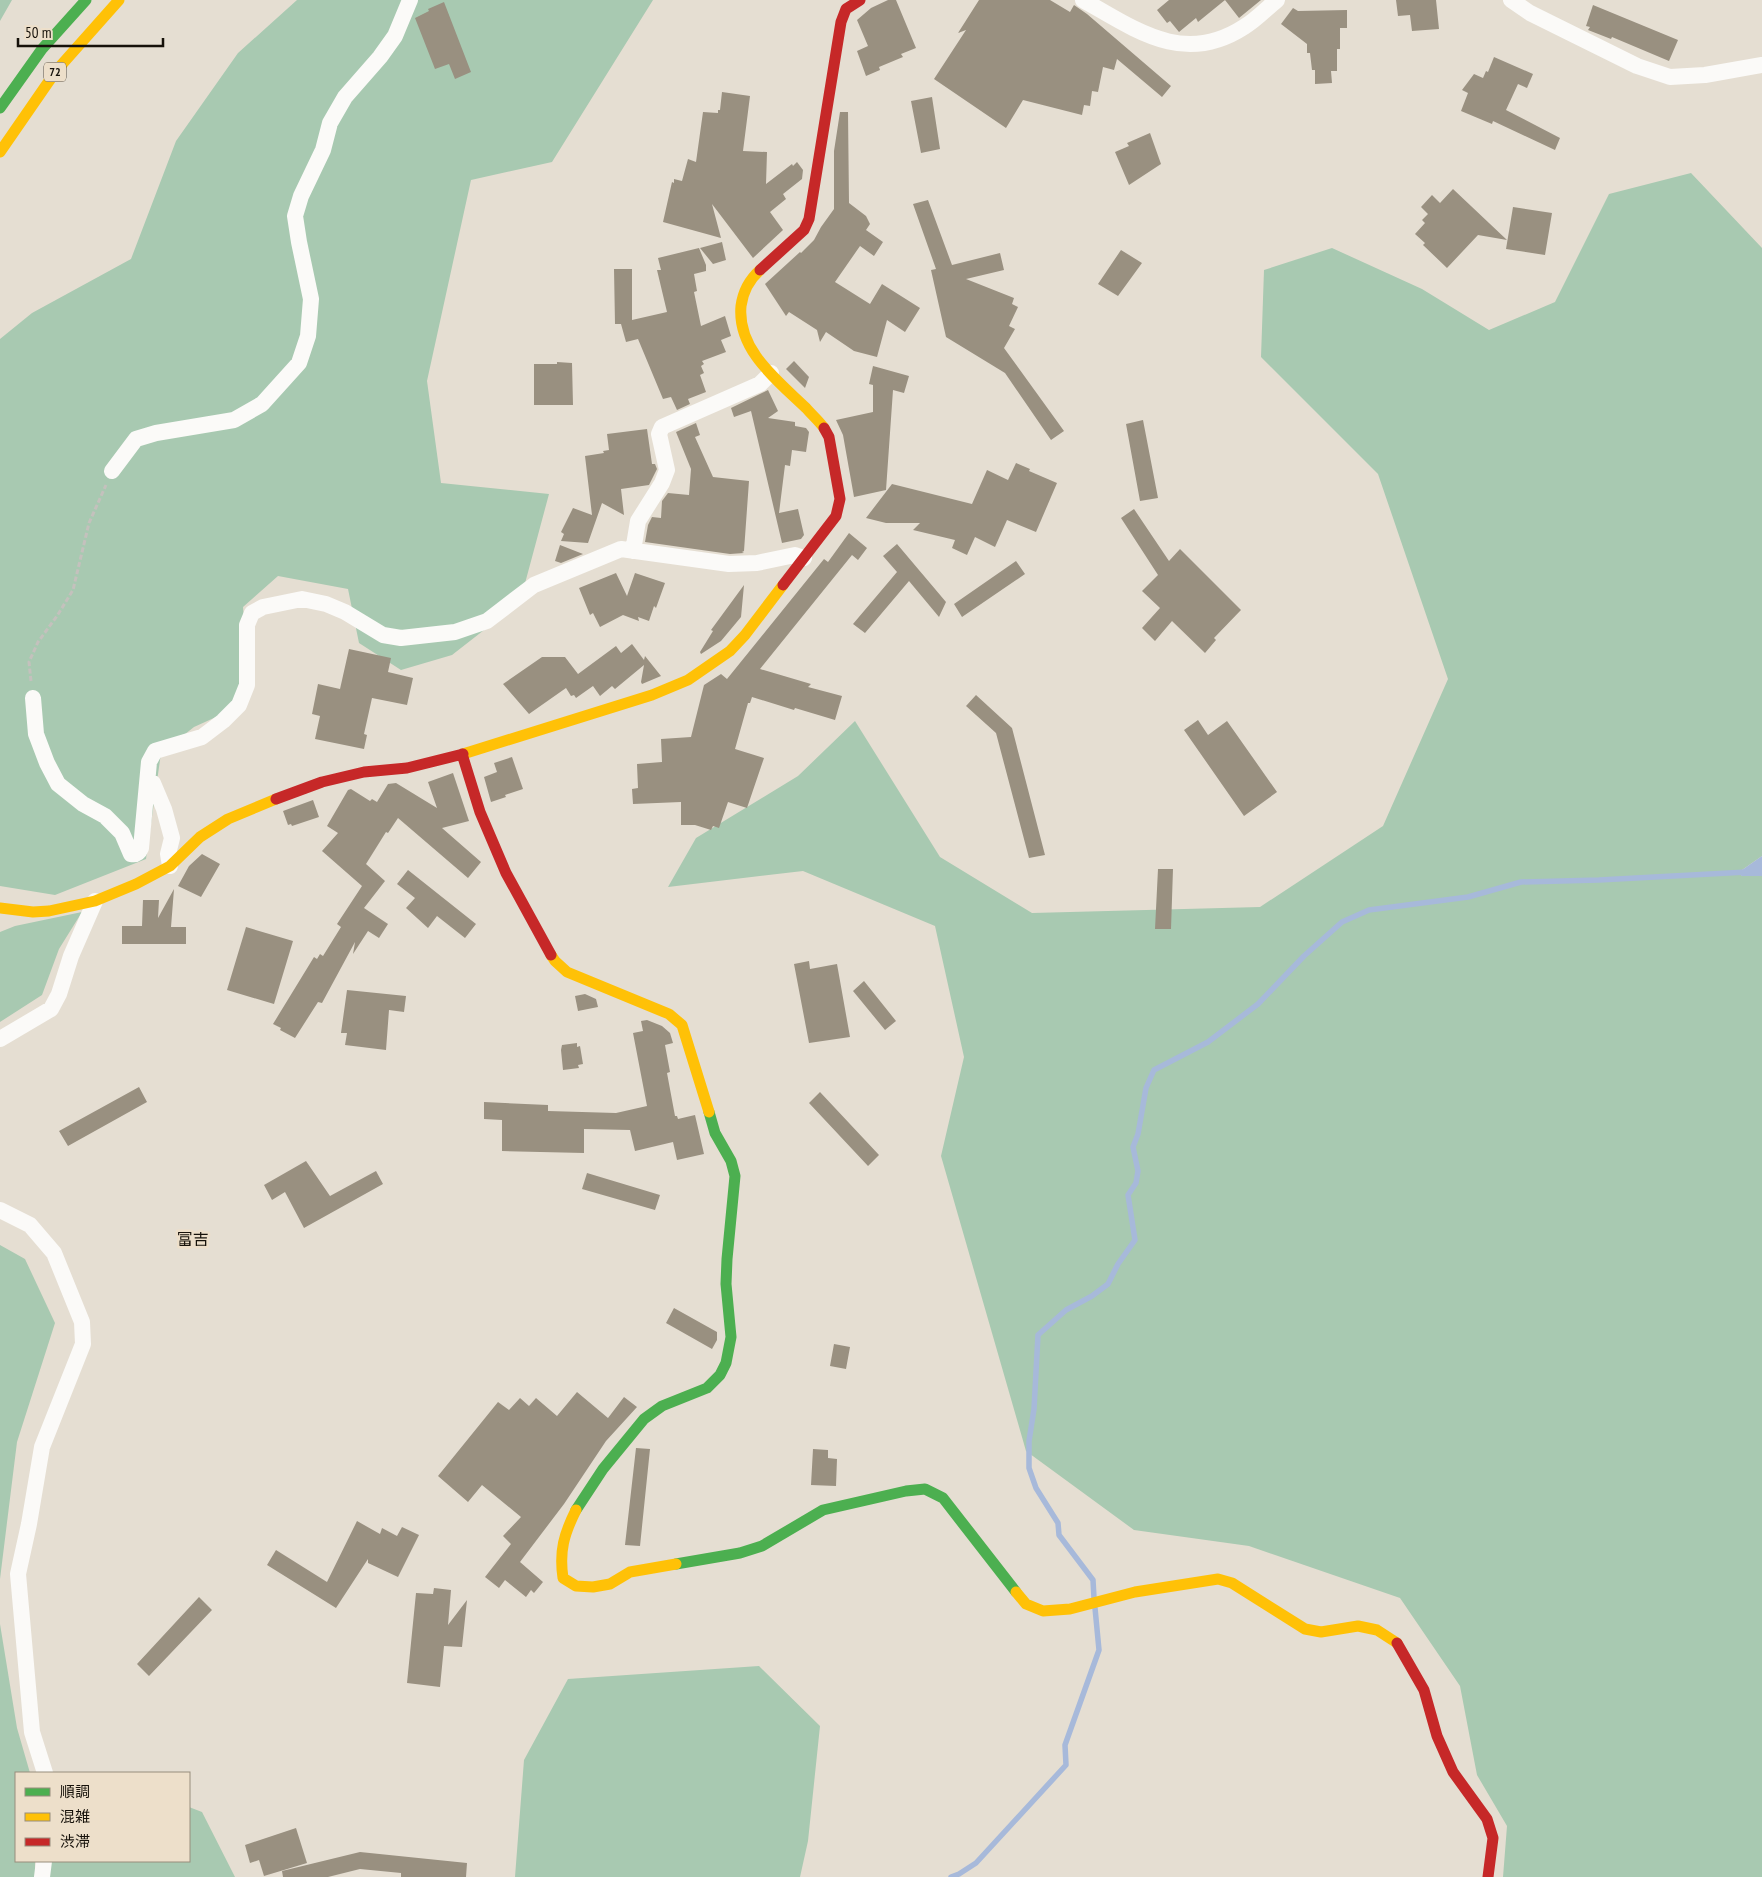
<svg xmlns="http://www.w3.org/2000/svg" width="1762" height="1877" font-family="'PT Sans Narrow','Noto Sans JP',sans-serif">
<style>
.forest{fill:#a8c9b1}
.water{fill:#a7b9da}
.lines{fill:none;stroke-linecap:round;stroke-linejoin:round}
.stream{stroke:#a7b9da;stroke-width:5.5}
.building{fill:#999080}
.path{stroke:#c4c1bd;stroke-width:3;stroke-dasharray:5 2.5;stroke-linecap:butt}
.street{stroke:#fbfaf8;stroke-width:16}
.fast{stroke:#4caf50;stroke-width:11}
.slow{stroke:#ffc107;stroke-width:11}
.jam{stroke:#c62828;stroke-width:11}
.labels{text-anchor:middle;stroke-width:5;stroke-linejoin:round;paint-order:stroke}
.shield{fill:#eddfca;stroke:#564f44;stroke-width:1}
.shield-label{font-size:12px;font-weight:bold;fill:#16110a}
.quarter-label{font-size:16px;fill:#16110a;stroke:#eddfca}
</style>
<rect width="100%" height="100%" fill="#e5ded2"/>
<path class="forest" d="M0 0H12L0 21Z
M297 0H653L552 162 471 180 427 381 441 483 549 494 520 602 452 655 401 670 359 643 348 589 278 576 243 607 248 669 227 712 194 727 161 753 146 859 55 895 0 886V339L32 313 131 259 176 141 238 53Z
M1691 173 1762 248V856L1742 870 1741 876H1762V1877H1503L1507 1826 1477 1775 1460 1686 1400 1598 1249 1546 1134 1530 1026 1451 941 1156 964 1057 935 926 803 871 668 887 696 838 798 776 855 721 940 857 1032 913 1260 907 1383 826 1448 679 1378 474 1261 357 1264 270 1332 248 1422 289 1489 330 1555 302 1609 194Z
M82 912 59 949 42 995 0 1022V932L15 926Z
M0 1245 25 1259 55 1323 17 1442 0 1579Z
M0 1624 17 1728 30 1773H16V1861H35V1869L51 1861H189V1807L202 1812 235 1877H0Z
M759 1666 820 1726 808 1841 800 1877H515L524 1760 568 1679Z"/>
<path class="water" d="M1762 856V876H1741L1742 870Z"/>
<g class="lines">
<path class="stream" d="M1094 1598 1093 1580 1059 1535 1058 1523 1036 1488 1029 1468V1441L1034 1409 1038 1335 1066 1310 1092 1296 1108 1284 1118 1264 1135 1240 1128 1195 1136 1183 1138 1171 1133 1147 1138 1134 1146 1088 1154 1070 1208 1042 1258 1004 1304 956 1342 922 1369 910 1468 897 1521 882 1599 880 1747 872
M951 1877 959 1874 976 1863 1066 1765 1065 1745 1099 1650 1095 1608"/>
</g>
<path class="building" d="M888 0H896L916 48 901 54 903 57 879 67 880 70 866 76 857 51 868 46 857 20 871 8Z
M979 0H1050L1070 12 1074 5 1087 14 1171 86 1162 97 1117 59 1114 70 1103 67 1098 92 1092 91 1090 106 1084 105 1082 115 1023 100 1006 128 934 79 966 30 958 33Z
M1169 0H1261L1239 18 1225 0 1198 22 1196 18 1179 32 1170 21 1167 23 1157 10Z
M1396 0H1436L1439 29 1412 31 1410 15 1398 16Z
M444 2 471 72 455 79 449 64 435 69 415 18 429 11 428 9Z
M1593 5 1678 40 1669 61 1612 37 1611 39 1588 30 1590 27 1586 26Z
M1293 8 1298 11 1347 10V28H1340V49H1337V71H1331L1332 83 1315 84V70H1312L1310 53H1307V44L1281 24Z
M1494 57 1533 74 1527 88 1518 84 1506 110 1560 138 1555 150 1493 121 1492 124 1461 111 1468 93 1462 90 1474 74 1483 78 1486 71 1488 72Z
M722 92 750 96 743 151 767 152 766 184 792 164 793 166 797 162 803 170 802 179 783 194 786 199 770 212 783 230 753 258 712 204 721 238 663 222 672 182 674 183V179L682 181 688 159 696 162 703 112 718 113V110H720Z
M932 97 940 149 921 153 911 101Z
M840 112H848L849 203 866 216 870 224 866 230 883 242 874 256 860 246 835 282 870 304 882 284 920 308 905 332 887 320 877 357 854 351 826 332 820 342 817 330 789 312 786 316 765 284 800 252 801 253 814 240 821 227 834 209V151Z
M1150 133 1161 164 1129 185 1115 152 1129 146 1127 143Z
M1453 189 1507 240 1478 235 1447 268 1423 245 1425 243 1415 234 1425 223 1422 220 1428 214 1421 207 1432 195 1440 203Z
M928 200 952 265 1000 253 1004 270 966 279 1014 298 1012 304 1018 307 1009 326 1015 329 1004 348 1064 431 1051 440 1005 373 946 337 931 270 936 269 913 204Z
M1513 207 1552 213 1545 255 1506 249Z
M722 242 726 260 713 264 700 248Z
M699 248 706 265V271L694 274 697 291 694 292 701 326 725 316 731 336 721 340 726 352 702 361 704 364 701 366 704 373 700 375 706 392 688 399 690 404 677 410 671 397 663 399 638 339 626 342 621 324H615L614 269H632V320L667 312 657 270H661L658 258Z
M1121 250 1142 263 1118 296 1098 284Z
M794 361 809 377 805 388 786 369Z
M557 362 572 363 573 405H534V364H557Z
M873 366 909 376 904 393 893 390 886 490 854 497 843 435 836 420 873 412V385L869 384Z
M768 390 778 411 768 418 795 422V426L806 428 809 432 806 452 792 450 790 466 785 465 779 513 798 509 804 535 801 539 782 543 751 411 734 417 731 408Z
M1143 420 1158 498 1140 501 1126 424Z
M696 423 700 435 695 437 713 477 749 481 744 551 742 552 744 553 730 554 645 542 648 525 652 517 661 518 662 501 668 493 689 495 691 469 676 432Z
M647 429 652 464H655L657 469 649 485 621 489 624 515 602 503 588 543 561 541 564 534 561 532 573 508 592 515 585 456 604 453 603 451 609 450 607 434Z
M1016 463 1030 469 1029 471 1057 483 1036 532 1007 520 995 547 975 537 967 555 952 548 955 540 913 530 920 523H886L866 518 892 484 972 504 987 470 1008 480Z
M1134 509 1169 561 1180 549 1241 610 1214 638 1216 640 1205 653 1172 621 1155 641 1142 628 1160 608 1142 591 1158 575 1121 518Z
M849 533 867 548 858 560 852 555 760 669 811 684 808 687 842 696 835 720 795 708 794 710 752 697 750 703H748L735 749 764 758 747 808 728 802 719 828 713 826 711 830 695 825H681V802L633 804 632 789 638 788 637 764 662 762 661 739 691 737 704 685 721 674 727 679 824 559 828 562Z
M897 544 946 602 939 617 909 581 865 633 853 624 897 572 883 556Z
M560 545 583 554 561 563 555 561Z
M1016 561 1025 574 962 617 954 604Z
M616 573 627 596 635 573 665 583 656 608 654 606 649 621 638 617 639 621 623 615 600 627 593 613 590 615 579 588Z
M744 585 741 617 721 641 701 654 700 652 713 631 711 630Z
M632 644 644 660 645 656 661 676 642 684 641 682 644 665 615 689 612 686 600 696 593 686 576 698 574 695 571 696 566 688 529 714 503 684 542 657H565L578 674 616 646 621 653Z
M349 649 391 658 388 672 413 678 407 705 372 698 364 734 367 735 364 749 315 739 320 716 312 714 318 684 340 689Z
M976 695 1012 728 1045 855 1029 858 996 733 966 706Z
M1198 720 1208 735 1227 721 1277 792 1244 816 1184 730Z
M512 757 523 789 505 795 506 797 491 802 484 777 497 772 494 763Z
M453 773 469 821 442 828 481 862 468 878 398 818 388 833 386 832 366 864 385 881 364 908 388 924 379 938 368 931 353 954 355 942 322 1003 318 1002 295 1038 280 1030 281 1028 273 1024 314 957 317 959 320 954 323 956 341 927 337 924 362 886 322 851 338 833 327 826 348 790 351 789 370 801 372 799 377 802 388 784 396 783 437 808 428 782Z
M313 800 319 817 292 826 291 824 288 825 283 811Z
M202 854 220 864 201 897 178 886 189 866Z
M1158 869H1173L1171 929H1155Z
M408 870 476 924 465 938 437 916 428 928 406 908 415 898 397 884Z
M174 889 171 927H186V944H122V926H142L143 900H159L158 918Z
M246 927 293 941 274 1004 227 990Z
M809 961 810 969 837 964 850 1037 809 1043 794 964Z
M864 981 896 1021 885 1030 853 991Z
M347 990 406 996 404 1012 389 1010 386 1050 345 1045 347 1033H341Z
M585 994 596 999 598 1007 578 1011 575 996Z
M647 1020 662 1026 670 1033 673 1043 665 1045 670 1072 667 1073 675 1116H677L678 1119 695 1115 704 1154 677 1160 673 1142 635 1151 630 1130 584 1129V1153L502 1151V1120L484 1119V1102L548 1105V1111L616 1113 647 1106 633 1033 643 1031 641 1021Z
M577 1043V1047L580 1046 583 1064 578 1065 579 1068 563 1070 561 1050 562 1045Z
M139 1087 147 1102 68 1146 59 1131Z
M820 1092 879 1155 868 1166 809 1103Z
M306 1161 330 1196 376 1171 383 1184 304 1228 285 1192 272 1200 264 1185Z
M587 1173 660 1195 655 1210 582 1189Z
M674 1308 717 1332V1340L712 1349 666 1323Z
M834 1344 850 1347 846 1369 830 1366Z
M577 1392 608 1418 624 1397 637 1407 606 1441 564 1504 520 1562 543 1582 534 1593 531 1590 526 1597 505 1580 499 1588 485 1577 511 1544 503 1536 521 1517 482 1485 468 1502 438 1476 498 1402 509 1410 520 1398 529 1406 536 1398 557 1416Z
M636 1448 650 1449 640 1546 625 1545Z
M813 1449 828 1450V1458L837 1459 836 1486 811 1485Z
M357 1521 380 1534 382 1528 397 1536 402 1527 419 1535 398 1577 368 1563V1559L336 1608 267 1565 276 1550 327 1582Z
M434 1588 451 1590 448 1625 467 1600 462 1647 444 1646 440 1687 407 1683 416 1593 433 1594Z
M199 1597 212 1610 149 1676 137 1664Z
M296 1828 307 1863 264 1876 259 1860 250 1863 245 1845Z
M360 1852 467 1863 466 1877H401V1873L360 1869 328 1877H283L282 1871Z"/>
<g class="lines">
<path class="path" d="M31 681 29 662 38 642 57 616 73 590 89 523 106 485"/>
<path class="street" d="M1083 0C1136 30 1184 66 1244 27 1256 20 1266 9 1277 0
M1511 0 1530 13 1637 66 1670 77 1705 75 1762 65
M112 471 136 439 156 433 234 420 262 404 299 363 308 336 311 299 299 242 295 216 301 196 323 150 330 123 345 97 380 57 395 36 410 0
M633 551 638 521 662 483 667 470 659 434 662 427 760 384 771 373
M33 698 36 734 47 763 58 784 83 804 105 816 122 833 131 854C137 855 139 853 141 848L149 762 155 751 202 737 223 721 239 705 247 685V625L252 613 263 607 302 599 326 604 345 612 383 635 401 638 455 632 487 621 534 585 621 549 729 564 757 563 795 555 804 558
M148 779 153 783 164 809 172 838 168 854 170 866
M0 1039 51 1009 59 994 71 956 95 901
M0 1210 30 1225 54 1253 82 1322 83 1344 42 1447 29 1524 18 1574 32 1732 45 1773
M42 1877 44 1861"/>
<path class="fast" d="M0 108 42 49 86 0
M576 1510 603 1469 644 1419 662 1406 707 1388 720 1375 726 1363 731 1337 726 1284 727 1259 735 1176 731 1161 715 1133 709 1112
M676 1564 740 1553 762 1546 823 1510 906 1491 925 1489 943 1498 1016 1592"/>
<path class="slow" d="M0 152 56 71 119 0
M760 270C750 279 743 291 741 306 737 350 777 380 806 408 812 415 819 421 824 428
M463 754 652 695 688 680 730 651 745 635 783 585
M0 908 33 912 49 911 95 901 136 884 170 866 200 837 228 819 276 799
M551 955 555 961 567 972 669 1014 682 1025 709 1112
M576 1510C564 1534 559 1551 563 1578L576 1586 593 1587 610 1584 630 1572 676 1564
M1016 1592 1026 1604 1043 1611 1070 1609 1135 1592 1218 1579 1232 1583 1305 1629 1321 1632 1358 1626 1377 1630 1397 1643"/>
<path class="jam" d="M760 270 804 230 809 219 841 22 846 9 860 0
M783 585 836 516 840 499 829 437 824 428
M462 754 480 812 506 873 551 955
M276 799 322 782 364 772 407 768 463 754
M1397 1643 1424 1690 1437 1736 1453 1772 1487 1819 1493 1838 1488 1877"/>
</g>
<g class="labels">
<rect class="shield" x="44" y="62.5" width="22" height="19" rx="4"/>
<g class="shield-label">
<text x="55" y="76">72</text>
</g>
<g class="quarter-label">
<text x="193" y="1245">富吉</text>
</g>
</g>
<rect x="15" y="1772" width="175" height="90" fill="#eddfca" stroke="#978d7d"/>
<rect x="25" y="1788" width="25" height="8" fill="#4caf50" stroke="#978d7d"/>
<text x="60" y="1797" font-size="15" fill="#16110a">順調</text>
<rect x="25" y="1813" width="25" height="8" fill="#ffc107" stroke="#978d7d"/>
<text x="60" y="1822" font-size="15" fill="#16110a">混雑</text>
<rect x="25" y="1838" width="25" height="8" fill="#c62828" stroke="#978d7d"/>
<text x="60" y="1847" font-size="15" fill="#16110a">渋滞</text>
<path d="M18 38v8h145v-8" fill="none" stroke="#16110a" stroke-width="2.5"/>
<text x="25" y="38" font-size="15" fill="#16110a" stroke="#eddfca" stroke-width="4" paint-order="stroke">50 m</text>
</svg>
